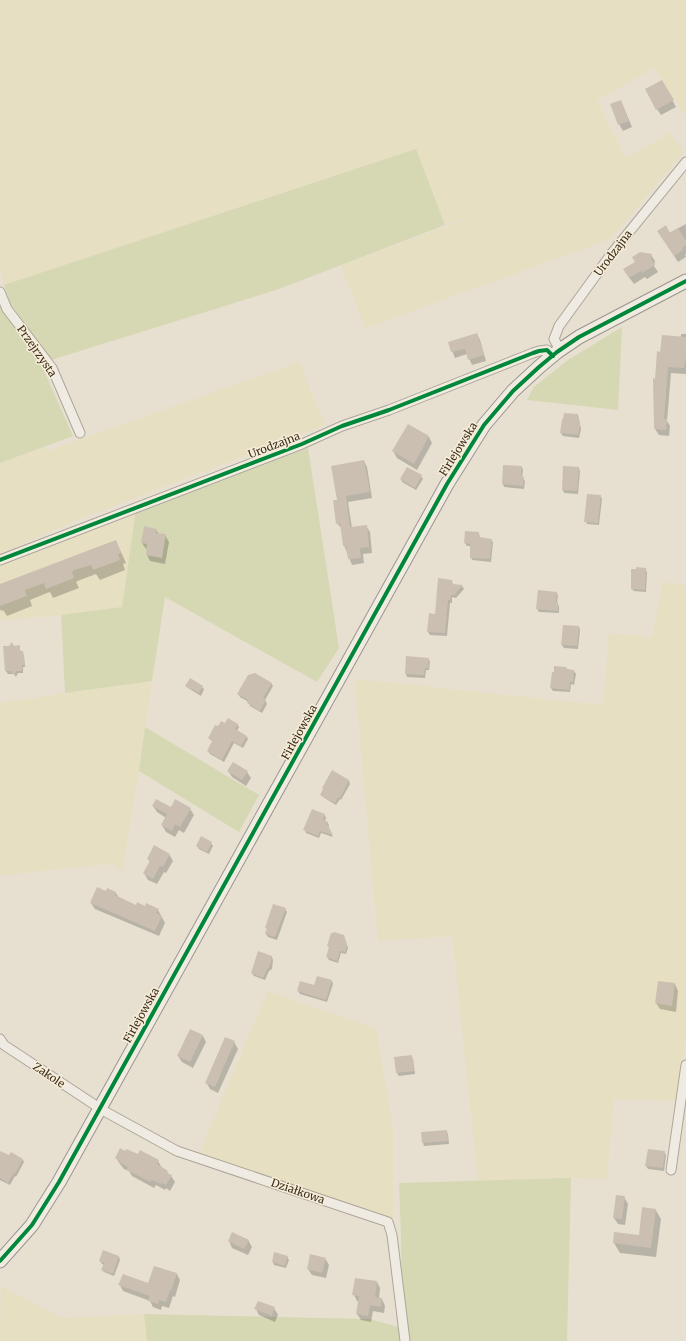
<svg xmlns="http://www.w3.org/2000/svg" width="686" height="1341" font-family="Merriweather,serif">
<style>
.farmland{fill:#e6dfc2}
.green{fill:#d6d7b3}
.shadow{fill:#0003}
.building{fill:#cbbfb2}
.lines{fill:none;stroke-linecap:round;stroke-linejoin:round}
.street-casing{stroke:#ada599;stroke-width:11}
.secondary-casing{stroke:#9c958a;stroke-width:15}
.street{stroke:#efebe3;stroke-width:9}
.secondary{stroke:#efebe3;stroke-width:13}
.cycleway-casing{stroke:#f7eed8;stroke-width:6}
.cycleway{stroke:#00873e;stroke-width:4}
.labels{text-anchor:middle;stroke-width:3;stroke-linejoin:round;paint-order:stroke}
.street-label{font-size:11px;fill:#3d2e20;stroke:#f7eed8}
</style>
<rect width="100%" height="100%" fill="#e7e0d1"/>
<path class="farmland" d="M0 0H686V118L655 68 597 100 626 158 670 133 684 152 610 239 366 328 342 269V265L485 212 445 225 416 149 4 285 0 271Z
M299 362 325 425 75 521 0 554V463L44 447 47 451Z
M136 510 122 607 61 615 0 620V565Z
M663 582 686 585V1034L676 1101 614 1099 607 1179 571 1178 478 1181 452 936 378 941 355 685 357 679 603 705 609 633 652 637Z
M152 681 139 771 122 871 112 864 75 867 0 876V703L65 693Z
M268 991 376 1029 393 1127V1219L199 1153Z
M1 1286 62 1318 144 1314 147 1341H0Z"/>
<path class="green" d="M416 149 445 225 279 289 51 360 10 303 4 285Z
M0 306 2 311 41 364 73 436 0 463Z
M622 327 618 410 527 400 534 387 568 360Z
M308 448 339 648 317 682 165 597 152 681 65 693 61 615 122 607 136 510Z
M145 727 259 795 239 832 139 771Z
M571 1178 567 1341H147L144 1314 370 1319 402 1328 401 1234 399 1183Z"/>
<path class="shadow" d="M662 81 676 107 661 115 657 109Z
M621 101 632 127 623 131 619 124Z
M686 224V254L685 255 686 257 678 262 662 237Z
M651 255 655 261 654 266 658 272 647 279 645 277 634 284 628 276Z
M477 334 480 340 486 361 472 365 467 354 455 358 449 343Z
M681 334H686V374L671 373 667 421 670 426 669 436 659 435 655 429 656 380 661 353 681 338Z
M578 415 581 429 579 438 563 436 561 433Z
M408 425 429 437 432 443 417 470 397 458 393 451Z
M364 461 367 467 372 498 348 502 352 528 366 526 370 532 372 553 363 554 364 563 352 565 344 545 342 529 337 523 339 501Z
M522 467 523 470 522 478 525 481 524 489 504 487 503 484Z
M579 468 580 471 578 494 564 493 563 490Z
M421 476 423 479 416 490 402 482 401 479Z
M601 496 602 499 599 525 587 524 586 521Z
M156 530 159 534 165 535 169 542 165 564 150 561 147 555V549H146L142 543Z
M479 533 480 538 491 540 493 542 491 562 472 560 471 557V546H467L465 543Z
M116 541 126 563 123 564 125 570 100 580 96 574 80 580 76 582 79 588 53 598 50 592 47 593 30 600 32 606 7 616 3 610 1 611 0 609V586Z
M645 569 647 572 646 592 634 591 632 589Z
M452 581 453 585 462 586 464 589 456 598 452 597V603H450L447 636 430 635 428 632Z
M556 593 558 595 557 603 559 606V613L539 612 537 609Z
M579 627 580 630 578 649 564 648 562 645Z
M19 646 21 652 24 655 25 667H23V673H18L16 677 14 674H8L6 671 5 647Z
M428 659 430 661 429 670H426L425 678 407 677 406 674Z
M567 670 574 671 576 674 574 685 571 684 570 692 553 691 551 688Z
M271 683 273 686 265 700 267 704 262 713 250 706 249 702 240 697 238 694Z
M186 686 202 687 204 689 201 696 188 688Z
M237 724 239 727 237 731 247 737 248 739 243 748 234 743 224 762 210 754 208 751 213 742 209 738 219 728Z
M228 771 247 772 251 778 246 786 232 777Z
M332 772 349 781 350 784 341 800 340 799 336 805 323 797 321 795Z
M153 806 171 809H190L194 815 184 833 179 830 175 837 166 832 162 825 166 818 157 812Z
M325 815 326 818 325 821 327 822 329 825 328 828 333 837 321 833 319 838 306 833 305 830Z
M211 843 213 846 209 854 199 849 197 846Z
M169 854 173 861 166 873 164 872 157 884 148 880 144 873 150 862 148 859Z
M108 889 116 893 119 898 136 906 158 910 165 923 159 936 95 909 91 903 106 892Z
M285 909 287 912 277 940 268 937 266 934 268 930 266 928Z
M345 939 348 948 346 954 341 953 338 963 329 960 327 957 330 949 328 946Z
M259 952 272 957 273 960 272 969 269 971 265 980 254 976 252 973Z
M332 981 333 984 327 1002 300 994 298 991Z
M675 984 678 991 676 1012 660 1009 656 1003Z
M191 1030 203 1036 206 1042 193 1068 182 1062 178 1056Z
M234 1042 238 1049 218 1093 210 1089 206 1082Z
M411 1056 413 1059 415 1074 399 1076 397 1073 395 1058Z
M447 1132 448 1134 449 1144 424 1146 423 1143 422 1133Z
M125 1152 158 1161 162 1168 171 1176 175 1182 170 1191 166 1188 165 1190 156 1185 154 1188 132 1176 129 1171 124 1169 120 1164 116 1158Z
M664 1152 666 1155 664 1171 648 1169 646 1166Z
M0 1157 23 1160 24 1162 16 1177 15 1176 10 1185 0 1180Z
M624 1197 628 1204 625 1225 618 1224 614 1218Z
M655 1209 661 1219 656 1257 620 1253 614 1243 640 1236Z
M232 1233 248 1240 252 1247 248 1255 232 1248 229 1241Z
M103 1252 119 1257 120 1260 114 1276 104 1272 102 1270 104 1265 102 1264 100 1261Z
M287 1257 289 1260 286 1268 274 1265 273 1262Z
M325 1258 329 1265 326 1278 312 1275 308 1269Z
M177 1274 180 1280 175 1297 173 1296 169 1308 162 1306 161 1310 153 1307 150 1301 123 1291 120 1285H149Z
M377 1282 380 1288 379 1299H382L385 1306 384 1313 373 1311 371 1322 361 1320 357 1314 359 1302 357 1301 354 1295Z
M274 1308 278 1315 275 1322 259 1315 256 1309Z"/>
<path class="building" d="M662 80 674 100 656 110 645 89Z
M621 100 629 121 618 125 610 104Z
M666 225 670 233 678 228 686 241V245L682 248 683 250 674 256 657 231Z
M640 252 652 254 651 259 655 265 642 273 641 271 629 278 623 269 635 262 632 257Z
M477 333 484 355 468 360 465 349 451 352 448 342Z
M662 335 686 337V357L684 368 668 367 664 419H667L666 430 654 429 653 378 655 379 657 351 660 352Z
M564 413 578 414V420H579L580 425 578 435 560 433 562 419H563Z
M408 424 429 436 414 464 392 451Z
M364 460 370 492 346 496 350 527 367 525 369 547 360 548 361 558 348 559 346 545 343 546 340 523 336 524 333 500H337L331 466Z
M503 465 522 466 521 476 524 477 523 486 502 484Z
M563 466 579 467 577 491 562 490Z
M407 467 422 475 415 488 400 479Z
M587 494 601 495 598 523 584 522Z
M144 526 157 529 156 533 166 534 162 558 146 555 147 544 141 543Z
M465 531 479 532V537L492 539 490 559 470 558V544L464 543Z
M116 540 121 553 118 554 120 560 93 570 91 565 74 570 72 572 74 578 46 589 44 583 41 584 25 590 27 596 0 606V584Z
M636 567 646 568 645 590 631 589V569H636Z
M438 578 452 580V584L463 585 454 595H451L450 600H448L445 633 427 632 429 613 435 614Z
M538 590 557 592 556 602H558V611L536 609Z
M563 625 579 626 577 646 561 645Z
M12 642 14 646 20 645V651H23L24 658V665H22V671H16L14 675 11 671H5L3 646H9Z
M406 656 429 658 428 668H425L424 675 405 674Z
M554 666 566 667 567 669 574 670 573 682H570L569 690 550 688 552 672H554Z
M255 673 272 683 263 698 266 700 260 711 247 703 248 700 237 694 248 675Z
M190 678 203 686 199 693 185 686Z
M228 718 238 724 235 729 247 736 241 746 232 741 222 760 207 751 212 741 208 738 215 725 218 726 221 721 225 723Z
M233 762 248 771 242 780 227 771Z
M332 770 349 780 340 798 338 797 335 803 320 795 323 789 322 788Z
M156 799 171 807 175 799 191 808 180 827 175 824 172 831 161 825 167 814 152 806Z
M312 809 325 814 323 820 328 822 327 824 333 835 320 831 318 836 303 830Z
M201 836 212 842 207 852 196 846Z
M154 845 170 854 163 867 160 866 153 879 143 873 150 861 147 859Z
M97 887 106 891 107 888 116 892 115 895 136 905 137 902 145 906 146 903 159 909 156 913 162 916 155 931 90 903Z
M273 904 286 908 275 937 265 934 267 928H265Z
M334 932 344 935 347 945 345 952 340 951 337 961 326 957 329 947 327 946 331 933H333Z
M258 951 272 956 270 966 267 969 263 978 251 973Z
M317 976 332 980 326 1000 297 991 300 981 314 985Z
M658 981 675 983 672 1006 655 1003Z
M190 1029 203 1035 190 1062 177 1056Z
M225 1037 235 1041 215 1087 205 1083Z
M412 1055 414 1071 396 1073 394 1057Z
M447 1130 448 1141 422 1143 421 1132Z
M120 1148 125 1151 126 1149 138 1154 140 1150 159 1160 157 1164 168 1171 167 1173 172 1175 166 1185 162 1183 161 1184 152 1180 150 1182 127 1170 128 1167 119 1162 120 1161 115 1158Z
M648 1149 665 1151 663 1168 645 1166Z
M0 1151 9 1155 11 1152 23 1159 14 1175 13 1174 8 1183 0 1178Z
M616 1195 625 1196 622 1219 613 1218Z
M642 1207 656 1209 651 1248 613 1243 614 1232 639 1235Z
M232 1232 249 1240 244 1249 228 1241Z
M103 1250 119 1256 113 1274 101 1270 104 1263 99 1261Z
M274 1252 288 1256 285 1266 272 1262Z
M310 1254 326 1258 322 1273 307 1269Z
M154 1266 177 1273 171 1291 170 1290 166 1302 159 1300 158 1304 148 1301 150 1296 118 1285 123 1274 148 1283Z
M355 1278 377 1281 375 1297 382 1298 381 1307 370 1305 368 1316 356 1314 359 1296 352 1295Z
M258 1301 275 1307 272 1316 254 1309Z"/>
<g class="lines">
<g class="street-casing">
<path id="street" d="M0 292 7 309 52 368 80 433
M560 350 554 339 559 326 612 253 686 162
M0 560 302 444 342 426 389 410 533 353 539 351 547 350 553 356
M0 1039 4 1045 104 1111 177 1151 388 1222 392 1235 405 1341
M671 1170 686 1065"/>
</g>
<g class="secondary-casing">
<path id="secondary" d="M0 1261 32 1225 59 1182 447 484 484 425 513 391 539 367 557 352 579 337 686 281"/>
</g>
<use href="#street" class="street"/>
<use href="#secondary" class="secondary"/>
<g class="cycleway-casing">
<path id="cycleway" d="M0 560 302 444 342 426 389 410 533 353 539 351 547 350 553 356
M0 1261 32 1225 59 1182 447 484 484 425 513 391 539 367 557 352 579 337 686 281"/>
</g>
<use href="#cycleway" class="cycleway"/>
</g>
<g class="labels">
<g class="street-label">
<text transform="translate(613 253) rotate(-53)" y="4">Urodzajna</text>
<text transform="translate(37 351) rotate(55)" y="4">Przejrzysta</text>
<text transform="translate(274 445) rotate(-21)" y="4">Urodzajna</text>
<text transform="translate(458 449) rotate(-58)" y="4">Firlejowska</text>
<text transform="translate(299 732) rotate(-61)" y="4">Firlejowska</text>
<text transform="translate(141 1015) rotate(-61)" y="4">Firlejowska</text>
<text transform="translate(49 1075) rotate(34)" y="4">Zakole</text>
<text transform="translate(298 1191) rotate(19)" y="4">Działkowa</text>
</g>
</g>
</svg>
